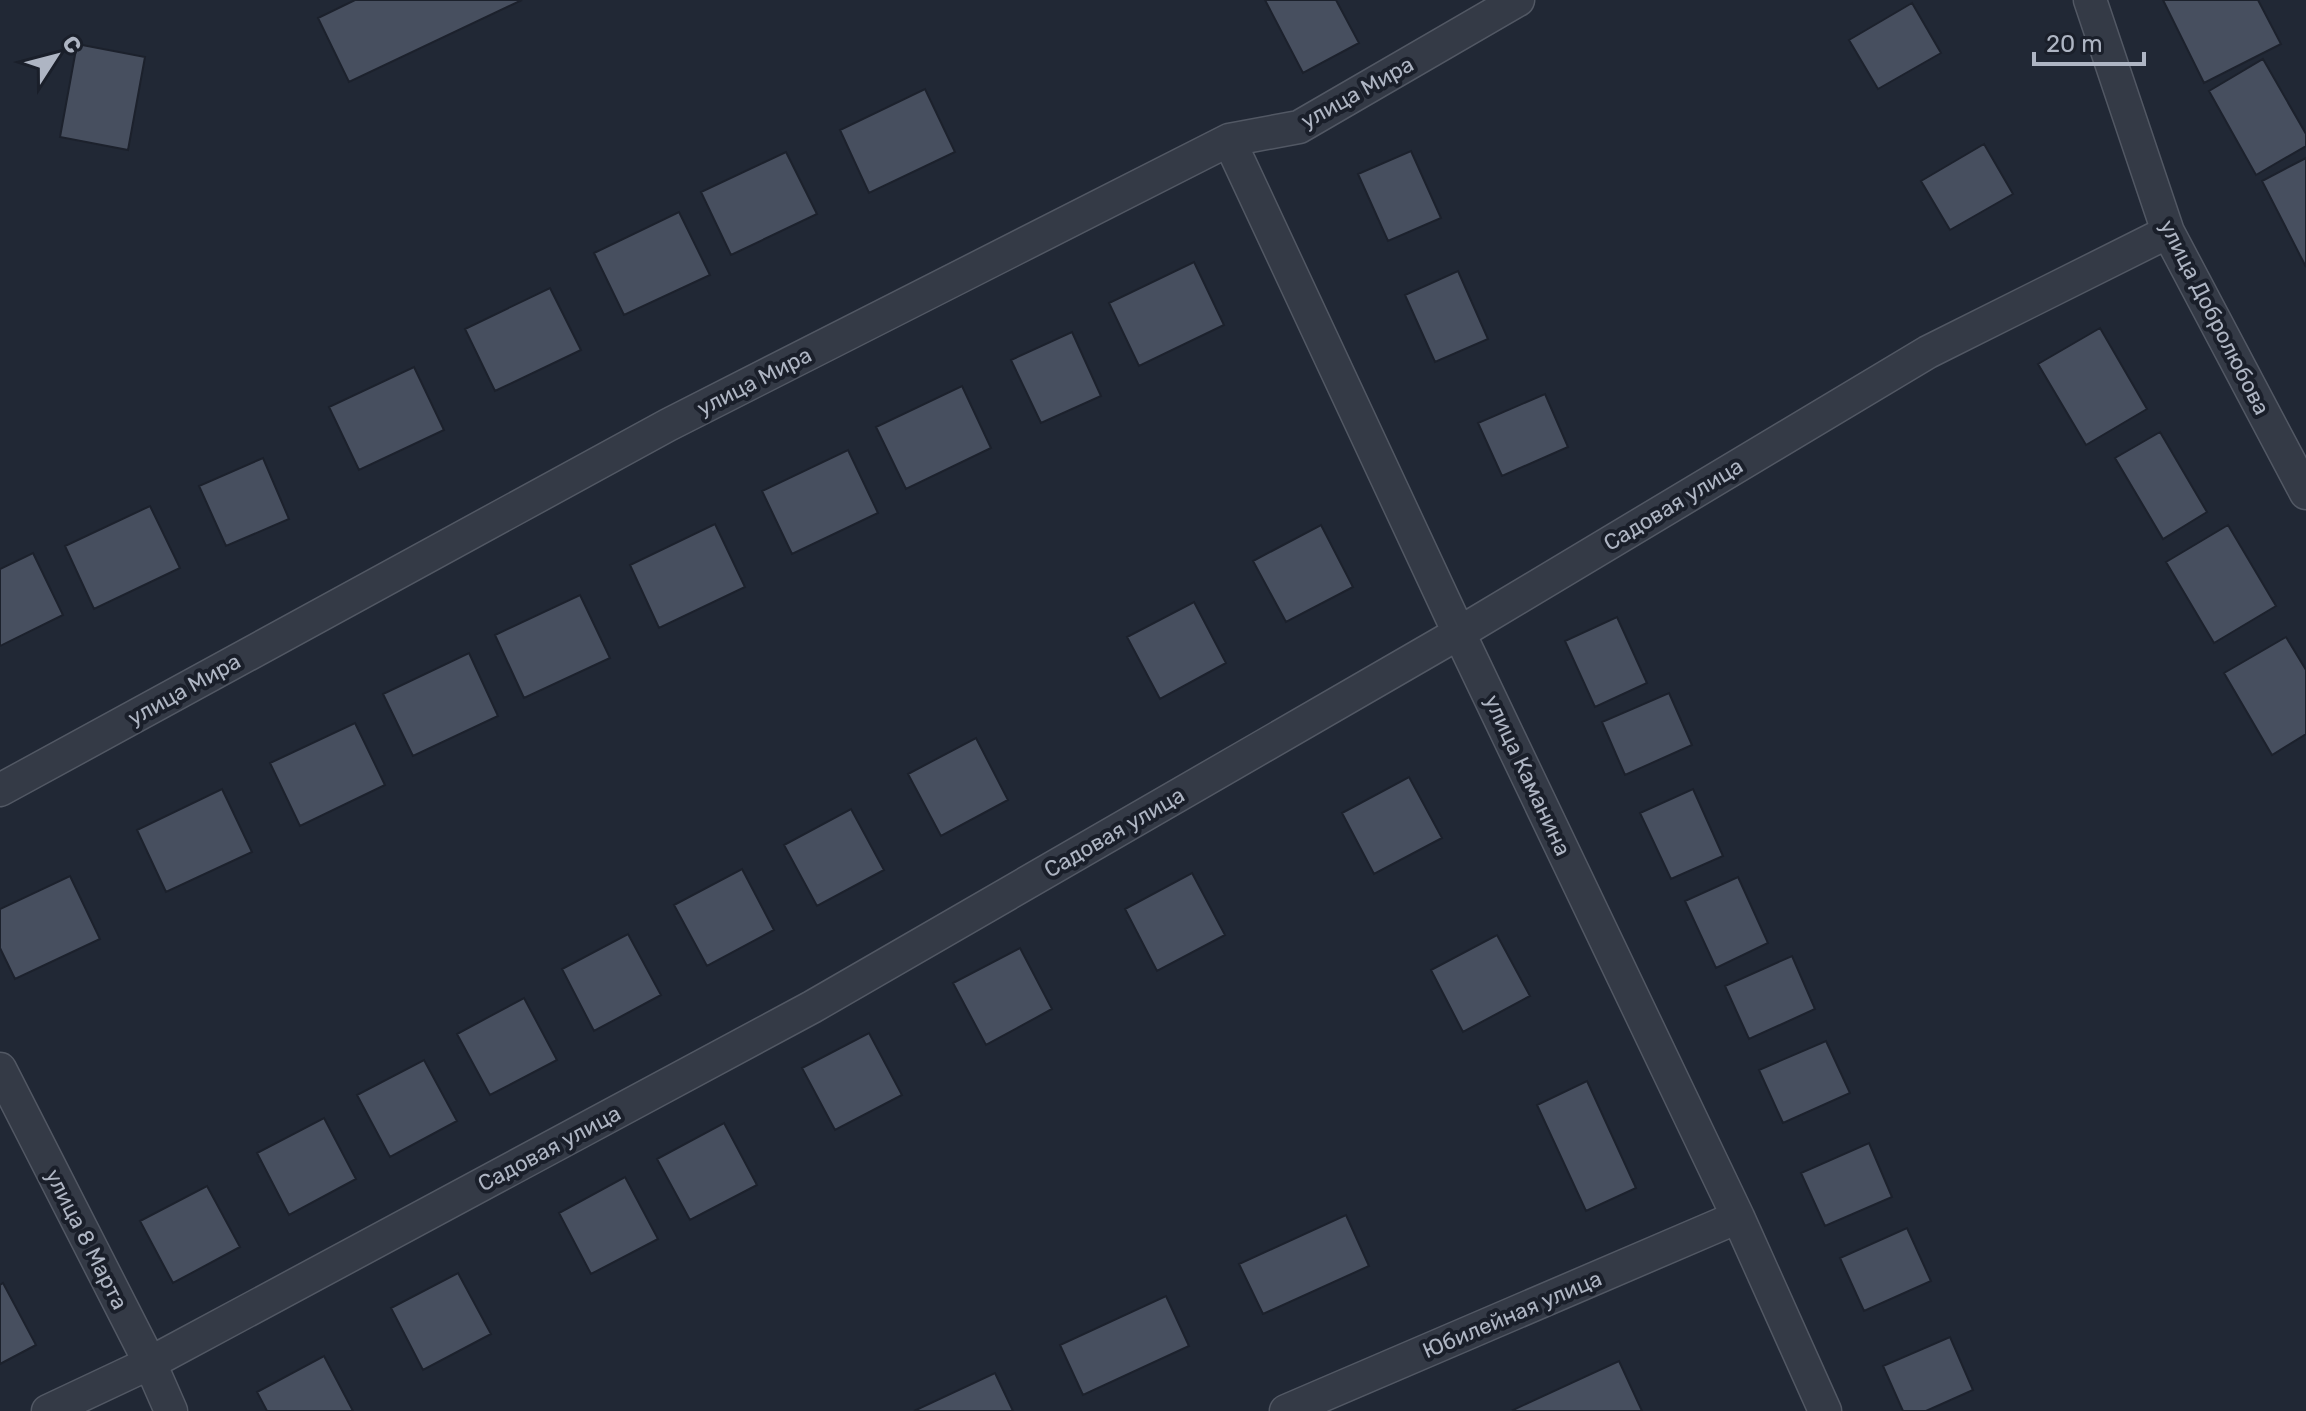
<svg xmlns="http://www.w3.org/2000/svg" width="2306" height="1411" font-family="Rubik,sans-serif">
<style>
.building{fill:#474f5f;stroke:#1c212c;stroke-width:2}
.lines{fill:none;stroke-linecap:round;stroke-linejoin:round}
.street-casing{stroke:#525864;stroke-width:35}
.street{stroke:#343a46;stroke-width:32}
.labels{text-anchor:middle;stroke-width:8;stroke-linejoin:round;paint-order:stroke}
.street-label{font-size:22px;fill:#aeb5c3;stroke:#1a1f2a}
</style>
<rect width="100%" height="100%" fill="#212835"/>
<path class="building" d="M355 0H522L349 82 318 18Z
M1265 0H1336L1359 43 1303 73Z
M2163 0H2258L2281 44 2204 83Z
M1912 3 1941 53 1878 89 1849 40Z
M77 44 145 57 128 150 60 137Z
M2263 59 2306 134V146L2256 175 2209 91Z
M925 89 955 152 869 193 840 130Z
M1984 144 2013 194 1950 230 1921 181Z
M1411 151 1441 218 1388 241 1358 174Z
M786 152 817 214 731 255 701 192Z
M2306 158V267L2262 181Z
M679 212 710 275 624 315 594 253Z
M1194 262 1224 325 1139 366 1109 303Z
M1458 271 1488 339 1435 362 1405 295Z
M550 288 581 350 495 391 465 329Z
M2100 328 2147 409 2086 445 2038 364Z
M1072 332 1101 396 1041 423 1011 360Z
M414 367 444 430 359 470 329 407Z
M962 386 991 448 906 489 876 427Z
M1545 394 1568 447 1502 476 1478 423Z
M2160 432 2207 512 2163 539 2115 458Z
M848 450 878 513 792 554 762 491Z
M263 458 289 519 226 546 199 486Z
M150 506 180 568 94 609 65 546Z
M715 524 745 587 659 628 630 565Z
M1321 525 1353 587 1286 622 1253 561Z
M2228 525 2276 606 2214 643 2166 562Z
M33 553 63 615 0 646V569Z
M580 595 610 658 524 698 495 635Z
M1194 602 1226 663 1160 699 1127 637Z
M1617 617 1647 683 1595 707 1565 641Z
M2286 637 2306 670V734L2272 755 2224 673Z
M469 653 498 716 413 756 383 694Z
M1669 693 1692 745 1625 775 1602 722Z
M355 723 385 785 300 826 270 763Z
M976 738 1008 800 941 836 908 774Z
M1409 777 1442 838 1374 874 1342 813Z
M222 789 252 852 166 892 137 830Z
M1693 789 1723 856 1671 879 1640 813Z
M851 809 884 870 817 906 784 845Z
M742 869 774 930 707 966 674 905Z
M1192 873 1225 935 1157 971 1125 909Z
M70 876 100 939 15 979 0 948V909Z
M1738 877 1768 943 1716 968 1685 901Z
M628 934 661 995 594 1031 562 969Z
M1497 935 1530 996 1463 1032 1431 970Z
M1020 948 1052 1009 986 1045 953 983Z
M1792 956 1815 1009 1749 1039 1725 986Z
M524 998 557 1060 490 1095 457 1034Z
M869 1033 902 1095 835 1130 802 1068Z
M1826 1041 1850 1093 1783 1123 1759 1070Z
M424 1060 457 1121 390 1157 357 1095Z
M1587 1081 1636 1188 1586 1211 1537 1105Z
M324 1118 356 1179 289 1215 257 1153Z
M724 1123 757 1185 690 1220 657 1159Z
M1869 1143 1892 1197 1825 1226 1801 1173Z
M625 1177 658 1239 591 1274 559 1213Z
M207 1186 240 1247 173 1283 140 1221Z
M1346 1215 1369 1266 1263 1314 1239 1264Z
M1907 1228 1931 1281 1864 1311 1840 1258Z
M458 1273 491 1334 423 1370 391 1308Z
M3 1283 36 1345 0 1364V1285Z
M1166 1296 1189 1346 1083 1395 1060 1345Z
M1950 1337 1973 1390 1926 1411H1903L1883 1366Z
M324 1356 353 1411H267L257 1392Z
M1619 1361 1642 1411H1514L1513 1410Z
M995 1373 1013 1411H914Z"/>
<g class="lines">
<g class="street-casing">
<path id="street" d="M2090 0 2168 232 2306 493
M1229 140 1459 633 1738 1217 1825 1411
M0 790 668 425 1229 140 1299 127 1518 0
M0 1069 150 1363 171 1411
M48 1411 150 1363 812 1007 1459 633 1928 352 2168 232
M1286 1411 1738 1217"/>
</g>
<use href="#street" class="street"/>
</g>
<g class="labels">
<g class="street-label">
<text transform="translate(1357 92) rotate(-29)" y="8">улица Мира</text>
<text transform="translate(2215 317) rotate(63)" y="8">улица Добролюбова</text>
<text transform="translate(754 381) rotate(-27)" y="8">улица Мира</text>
<text transform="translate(1673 504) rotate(-31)" y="8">Садовая улица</text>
<text transform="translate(184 689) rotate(-29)" y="8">улица Мира</text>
<text transform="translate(1528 775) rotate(65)" y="8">улица Каманина</text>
<text transform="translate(1114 832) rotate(-30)" y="8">Садовая улица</text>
<text transform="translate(549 1148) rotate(-28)" y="8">Садовая улица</text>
<text transform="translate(87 1239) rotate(63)" y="8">улица 8 Марта</text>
<text transform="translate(1512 1314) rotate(-23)" y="8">Юбилейная улица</text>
</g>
</g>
<g transform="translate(56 56) rotate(54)" stroke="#1a1f2a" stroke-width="6" paint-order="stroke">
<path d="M0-6L14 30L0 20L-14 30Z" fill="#aeb5c3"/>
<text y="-12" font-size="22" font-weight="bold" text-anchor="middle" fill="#aeb5c3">С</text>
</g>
<path d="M2034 52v12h110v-12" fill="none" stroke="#aeb5c3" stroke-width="4"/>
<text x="2046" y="52" font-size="24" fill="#aeb5c3" stroke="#1a1f2a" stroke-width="6" paint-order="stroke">20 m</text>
</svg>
